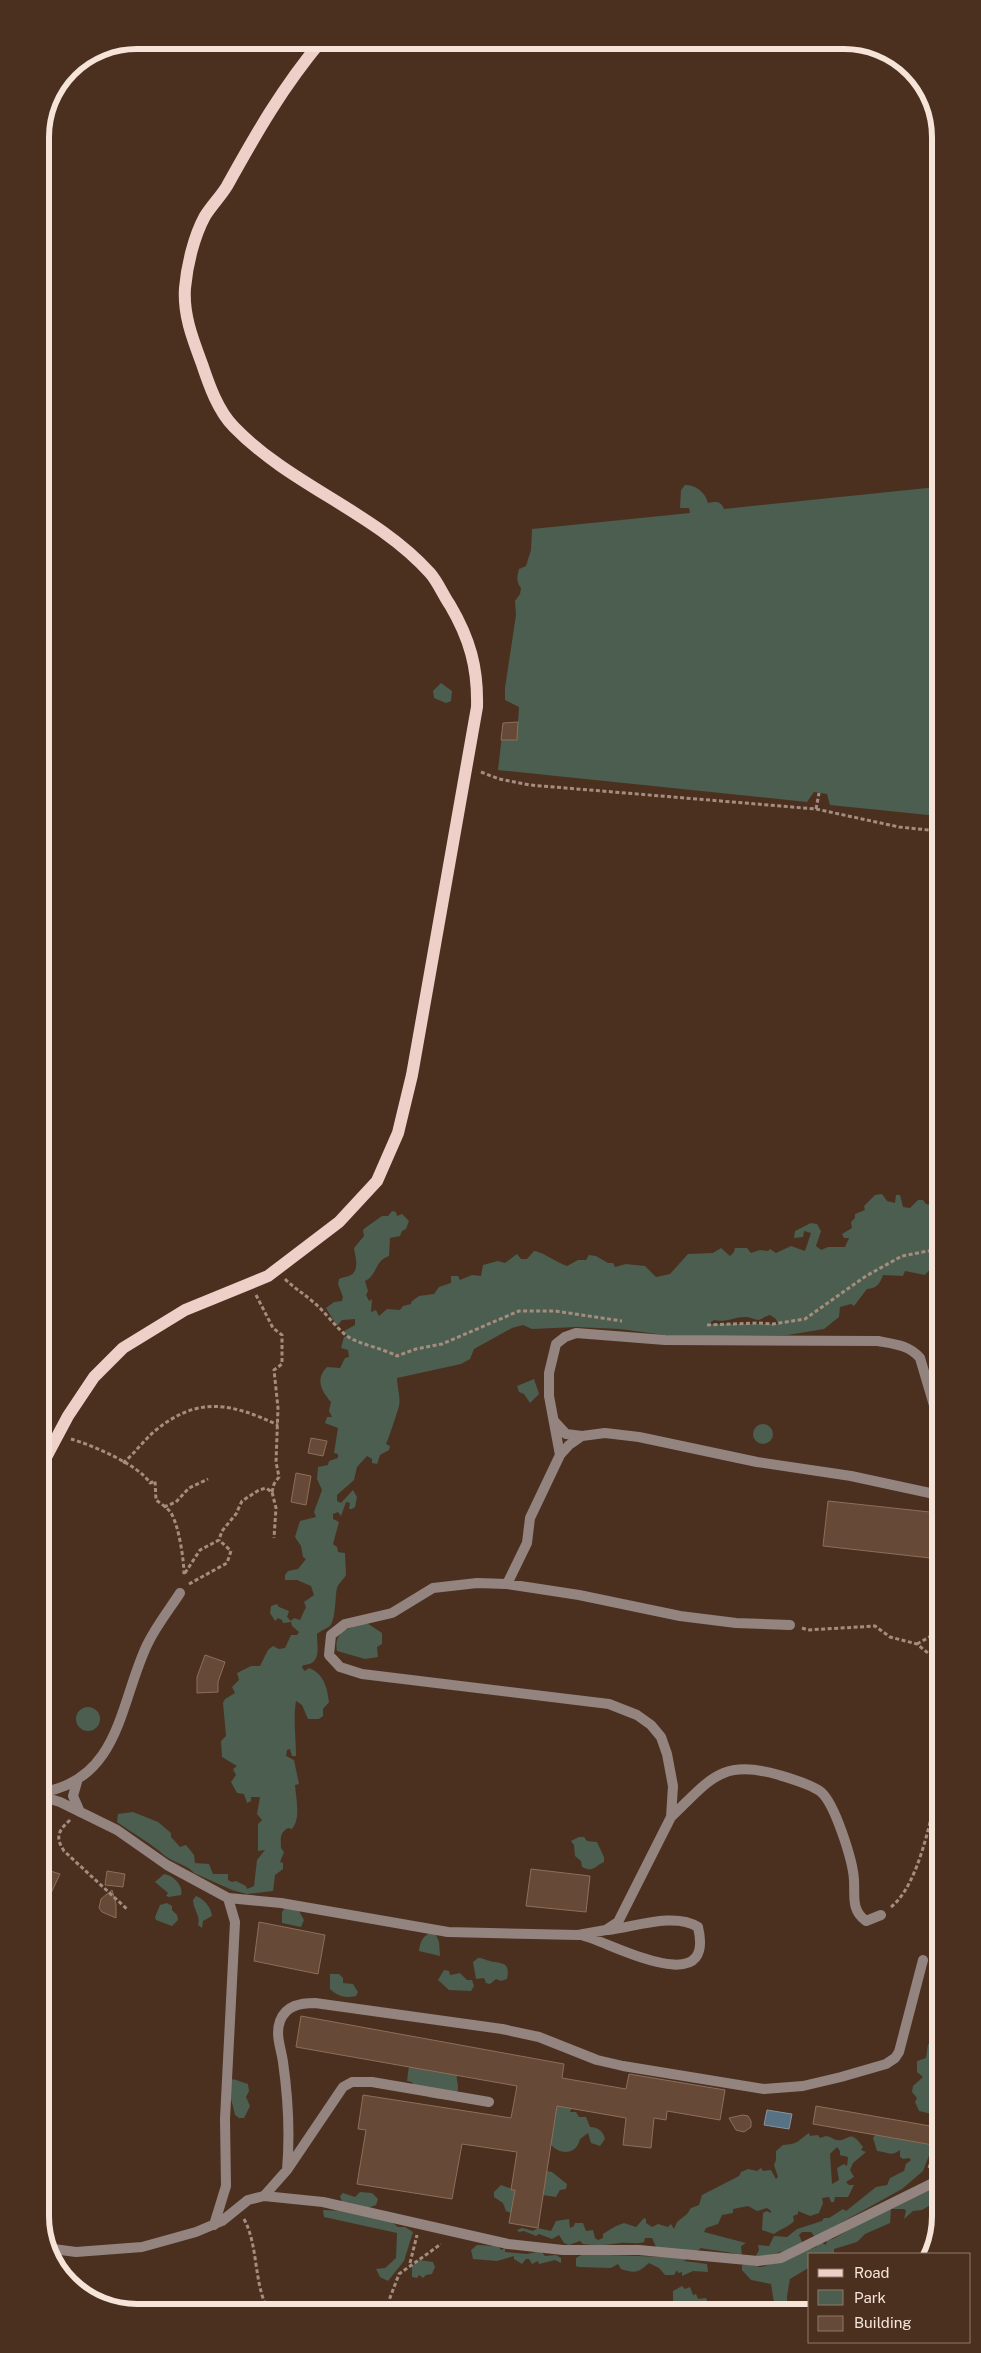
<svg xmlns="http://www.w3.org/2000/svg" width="981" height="2353" font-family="'Public Sans',sans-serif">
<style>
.green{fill:#4b5e4f;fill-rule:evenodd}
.water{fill:#577284;stroke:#87949e}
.building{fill:#664937;stroke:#8d6e5b}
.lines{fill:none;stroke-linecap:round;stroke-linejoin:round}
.path{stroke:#a48d7f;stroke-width:3;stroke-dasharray:4 2.5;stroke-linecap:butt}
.lane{stroke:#938480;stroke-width:10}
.street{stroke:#938480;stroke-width:10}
.primary{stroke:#efd0c9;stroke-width:12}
.rim{fill:none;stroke:#f6e4d9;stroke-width:6}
</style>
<rect width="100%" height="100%" fill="#4b301f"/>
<path class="green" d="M685 485C696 485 705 492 708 503 716 502 720 500 724 509L937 487 938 816 830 805 827 794 814 792 807 802 498 770 503 726 505 723 518 722 519 707 505 700V688L516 615 515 601 520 594 521 588C516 582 517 577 519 569L526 566 531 550 532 529 690 513 689 508H680L681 490Z
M441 683 452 691 451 701 446 703 434 698 433 691Z
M882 1194 887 1201 895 1203 896 1195H900L903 1207 910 1208 918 1200H923L926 1204 931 1205 936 1197H939V1266H933L925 1275 905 1271 903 1276 883 1275C880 1284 877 1288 867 1289L854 1306 851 1304 840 1307 839 1317 824 1329 788 1335 672 1336 620 1329 576 1327 532 1329 523 1325 512 1328 474 1349 470 1359 461 1364 397 1378C397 1388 401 1396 399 1406 398 1410 388 1441 386 1444L390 1446 389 1450 380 1455 377 1464 372 1463V1459L367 1456 357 1467 354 1480 337 1495V1501L341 1503 353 1490 357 1497 355 1507 352 1509H349L350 1503 346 1502 341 1516 338 1512 333 1514V1519L339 1522 333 1544 337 1547 338 1552 345 1553 346 1575C344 1579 338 1584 337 1588 335 1596 336 1619 330 1626 326 1629 320 1631 317 1634 317 1647 322 1665 303 1665L302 1668 305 1671 309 1668C324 1674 327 1687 329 1702L323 1709V1716L319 1719H308L302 1705 296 1701C293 1719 296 1737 296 1756H292L290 1749 287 1750 286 1756 294 1760 299 1784 295 1785C296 1798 301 1819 292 1829L288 1828C279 1833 281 1839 281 1848L284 1852 280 1862 283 1863V1869L275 1875 273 1891 247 1894 232 1890 194 1873C188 1865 172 1862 164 1855 149 1842 134 1834 117 1822L118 1814 133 1812 158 1822 171 1833V1837L180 1847 186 1845 194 1855 195 1863 209 1864 213 1874H228V1880L232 1882 236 1881 246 1886 247 1889 254 1886 257 1860 265 1850 258 1851V1824L262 1820 257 1814 260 1797H251V1801L247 1803 244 1794 237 1793 231 1782 236 1775 233 1769 237 1766 222 1757 221 1741 226 1736 223 1703 225 1699 235 1693 232 1687 239 1680 237 1673 251 1666H260L268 1650 273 1646 279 1649 285 1648 291 1635H297L299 1632 292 1626 291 1622 283 1623 282 1620 278 1618 275 1621 270 1613 271 1606 277 1604 279 1607 289 1611 287 1617 291 1621 294 1618 300 1620 306 1607 304 1602 314 1595 311 1586 297 1580H285V1575L288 1571 298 1569 306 1559 303 1557 301 1546 295 1537 300 1521 316 1517 314 1512 322 1490 317 1479 318 1467 328 1465 329 1461 338 1458V1454L334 1453 338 1428 325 1423 327 1417H332L329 1411 331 1402C321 1391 315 1379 327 1367L340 1368 345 1358 349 1357 348 1350 341 1348 344 1337 347 1336 344 1331 355 1325V1319L342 1320 337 1326 326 1308 334 1302 342 1301 343 1297 338 1284 339 1279C343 1277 347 1277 351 1275 360 1269 355 1256 354 1248L364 1236 363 1230 365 1228 382 1216H388L392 1211 396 1212 397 1216 402 1214 409 1221 406 1229 402 1231 400 1236 390 1238 389 1256C375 1260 377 1276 365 1281L368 1291 366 1295 369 1301 372 1299 371 1312 376 1310 379 1316 387 1309 400 1310 403 1306 411 1304 412 1301 419 1296 434 1294 439 1287 451 1283V1276H458L460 1280 472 1275 481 1276 483 1265 498 1261 505 1263 517 1254 521 1259H527L534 1251C541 1251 558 1263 567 1266L578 1260H586L589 1255 596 1256 608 1263H613L615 1267 626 1264 645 1266 656 1277 670 1274 688 1254 713 1253 721 1248 730 1256 734 1252 735 1248H747L751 1253 760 1250 768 1251 770 1249 776 1253 791 1246 805 1251 811 1233 804 1231 803 1237 794 1238 795 1231 811 1223 817 1224 821 1231 816 1246 821 1250 828 1247H845L849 1238H844L842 1234 852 1228 851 1222 855 1218V1214L865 1210 864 1206 875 1195ZM770 1315 776 1319 778 1324H709L714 1320C725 1323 736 1316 747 1317 751 1317 754 1320 759 1320 762 1319 766 1316 770 1315Z
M534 1379 539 1394 530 1403 524 1394 519 1392 517 1386Z
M753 1434a10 10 0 1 1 20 0a10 10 0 1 1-20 0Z
M367 1623 382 1633V1644L377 1647 378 1657 365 1659 337 1651C333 1630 351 1627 367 1623Z
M76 1719a12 12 0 1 1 24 0a12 12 0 1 1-24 0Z
M579 1837H584L587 1841 597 1842 604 1857V1862C595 1866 593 1873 582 1867L581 1861 575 1856 574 1845 571 1841Z
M164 1874C173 1875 184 1886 181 1895L169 1897 166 1896 168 1893 155 1882Z
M196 1896C204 1899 211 1907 212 1916L203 1921 202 1928 198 1925C201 1916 193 1909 193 1900Z
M167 1903 172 1906V1910L177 1915 178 1920 172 1926 156 1920 155 1917 160 1905Z
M285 1908 298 1909 304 1920 301 1927 282 1923V1912Z
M430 1933 436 1935 439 1942 440 1956 419 1951C420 1942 422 1937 430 1933Z
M478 1958C484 1958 484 1960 490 1961 501 1964 511 1961 507 1979L501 1981 496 1979 490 1984 486 1983 484 1978 476 1979 473 1962Z
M444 1970 449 1971 450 1975 460 1973 467 1980H472L474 1986 471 1991 449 1990 438 1980Z
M330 1974H339L343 1978V1983L353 1984 358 1992 356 1996C345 1998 339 1997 330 1989Z
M933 2042 941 2047 939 2061 941 2063V2114H932L919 2111 915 2102 917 2098 912 2092 913 2086 923 2077 917 2072V2061L926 2058 928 2044Z
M409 2066 457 2074C456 2079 458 2082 458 2087 458 2104 439 2099 428 2097L426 2092 415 2090 412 2082 407 2081Z
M233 2079 248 2084 249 2091 246 2097 250 2106 244 2118H239L235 2115C233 2104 229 2095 228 2084Z
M551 2102 572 2106 570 2112H576L579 2117H586L590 2127C598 2127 603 2131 605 2139L600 2146 591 2143 588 2133 580 2139C577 2154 561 2156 551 2145Z
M809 2133 810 2136 818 2135 820 2138 826 2136C830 2136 834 2140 837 2140 849 2142 849 2127 863 2147L861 2150 866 2152 853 2163 850 2170 854 2177 846 2182 849 2185H854L848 2197H835L834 2202H831L829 2197 822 2198 823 2203 819 2213 810 2216 798 2211V2214L793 2216 794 2221C789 2227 780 2229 774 2234L762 2230 763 2213 767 2211 771 2213V2211L767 2208 757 2211 748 2206 733 2209V2213L722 2215 718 2224 706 2228 704 2232 746 2243 741 2246 742 2256C728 2251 715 2251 701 2248L684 2261 707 2264 708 2272 693 2271 682 2276V2272L678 2273 677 2270 674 2275H665L659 2268 649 2263C639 2272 636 2274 621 2269L618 2264 611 2268 579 2267 576 2266V2258L583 2254 663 2257 657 2249 652 2238H645L644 2242C635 2245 628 2242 620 2243 608 2245 595 2246 583 2244L580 2241 569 2245 564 2243 559 2235 552 2239 539 2234 536 2236 524 2231 519 2232 517 2230 522 2228 533 2231 538 2228 551 2231 556 2221 569 2219 570 2228 574 2226 575 2223H583L586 2231 593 2230 595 2238 598 2240 603 2238V2234C609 2230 617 2225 624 2223L636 2227 644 2218 646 2219V2223L652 2227 658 2224 668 2227 671 2224 674 2229 677 2222 687 2214 691 2208 699 2205 702 2195 739 2176 741 2172 748 2169 757 2171 761 2168 763 2171 771 2170 776 2179 778 2177 774 2165 776 2160V2151L783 2145C799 2144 797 2141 809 2133ZM837 2147 840 2151V2155L848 2157 847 2166 844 2164 837 2168 839 2180 832 2184 830 2154Z
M875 2135 933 2145 923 2171 902 2189 815 2237 811 2232H802L799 2235 803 2244 788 2250 754 2259 759 2250 758 2245 769 2246 774 2236 787 2237 797 2229 822 2221 824 2218H829L843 2209 846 2211 876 2187 887 2185 890 2178 904 2171 906 2164 911 2160 909 2158 903 2159 900 2157V2150C891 2157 888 2152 877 2151L873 2138Z
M547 2171 552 2172 567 2184 566 2189 560 2190 556 2197 543 2195Z
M501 2185 515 2190 523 2196 511 2213 506 2211 503 2203 494 2197V2192Z
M938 2186H941V2199L922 2210 913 2211 904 2219 906 2211 904 2209H891L890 2223 865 2234 857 2242 834 2249V2254H810V2267L790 2279 787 2296V2309H775L771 2284 751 2280 742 2270V2265L756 2263 758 2267H762L816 2247 821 2242 826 2245 827 2240 833 2239 882 2211 891 2209Z
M360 2192 372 2193 378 2199 376 2205 368 2208H353L351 2203 342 2202 340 2196 343 2193 355 2197Z
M323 2210 345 2211 389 2220 398 2227H405L413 2232 404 2261 388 2281 380 2277 376 2269 385 2268 396 2258 397 2233 324 2217Z
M477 2245 498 2246 501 2250 505 2248V2252L527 2254 541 2251 545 2256 556 2255 561 2258V2263L555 2260 539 2264 538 2261 532 2264 529 2259H526L522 2264 514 2259V2256L497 2261 473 2259 471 2250Z
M419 2260 433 2262 435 2267 432 2274 426 2275 423 2278 419 2275 417 2278 412 2277V2266Z
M682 2286 685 2289 690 2287 693 2295 696 2294 698 2299 706 2298 709 2307 707 2309H693L689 2302 685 2303 684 2309H673V2291Z"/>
<path class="water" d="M767 2110 792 2114 789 2129 764 2125Z"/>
<path class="building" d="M518 722 517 740H501L503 723Z
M311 1438 327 1441 323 1456 308 1453Z
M296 1473 311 1476 306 1505 291 1502Z
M828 1501 939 1513V1559L823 1546Z
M205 1655 225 1662 218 1682V1692L197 1693V1677Z
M44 1869 60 1874 44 1908Z
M531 1869 590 1876 586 1912 526 1906Z
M107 1871 125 1874 123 1887 105 1885Z
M112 1890 116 1904V1918L102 1912 99 1908 101 1899Z
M259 1922 325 1935 318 1974 254 1961Z
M301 2016 564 2064 562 2078 626 2089 629 2074 725 2090 720 2120 667 2111 666 2120 654 2118 651 2148 623 2145 626 2118 557 2106 538 2228 509 2223 515 2190H511L517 2152 462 2144 452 2199 357 2184 366 2130 358 2129 363 2095 511 2118 517 2086 296 2047Z
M816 2106 936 2127 933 2145 813 2124Z
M743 2115 748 2116 751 2121V2127L744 2132 736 2130 729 2118Z"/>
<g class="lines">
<path class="path" d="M481 772 499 779 530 785 816 809 899 827 938 831
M816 809 819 793
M285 1279C294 1288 303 1293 312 1301 325 1311 334 1326 347 1336 358 1344 382 1348 397 1356L416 1349 442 1344 519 1311H555L622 1321
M256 1295 273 1328 282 1335V1364L274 1370 278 1408 276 1462 279 1477 274 1484 272 1492
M707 1325 758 1323 773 1324 805 1319 866 1276 902 1256 939 1249
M71 1439C92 1445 139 1465 150 1483L155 1481 156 1500C161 1504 168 1508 171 1513 179 1526 184 1560 184 1575
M123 1463C135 1453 144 1440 156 1430 199 1395 233 1404 278 1425
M164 1507 176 1502 189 1488 208 1479
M185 1573 200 1550 219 1540 222 1531 236 1514 242 1501 259 1490 266 1488 272 1492 276 1508 274 1538
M189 1584 227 1563 231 1551 219 1540
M802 1628 808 1630 875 1626 890 1637 917 1644 940 1663
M917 1644 940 1631
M940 1645V1652
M70 1820C58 1831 55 1837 64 1851L128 1910
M891 1907C920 1884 932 1813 940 1777
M929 2168 938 2141 941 2138
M244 2219C259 2247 253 2283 269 2312
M410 2263 417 2235
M385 2311 399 2274 441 2244"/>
<path class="lane" d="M554 1421 566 1434 582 1436
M560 1455 549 1396V1373L556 1344 565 1337 576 1333 665 1340 878 1341C894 1344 909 1345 920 1358L939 1422
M507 1584 527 1543 530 1518 560 1455 569 1445 582 1436 605 1433 639 1437 757 1462 851 1476 939 1495
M671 1817C710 1780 721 1758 779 1775 789 1778 813 1785 821 1792 835 1804 853 1861 854 1880 855 1897 851 1910 866 1921L881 1915
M228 1898 281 1903 448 1932 578 1935 606 1930 618 1922 671 1817 673 1786 667 1754 661 1737 651 1725 637 1715 609 1704 362 1674 340 1667 329 1655 331 1635 345 1624 392 1613 433 1588 477 1583 507 1584 579 1595 680 1616 736 1623 790 1625
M584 1936C612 1943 716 2002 698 1927 675 1912 634 1927 608 1930
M287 2170C290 2135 288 2097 283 2062 281 2048 275 2035 280 2021 286 2005 301 2003 315 2003L502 2029 539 2037 597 2060 623 2066 764 2089 803 2086 841 2077 886 2064 895 2058 899 2052 923 1960
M264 2196 287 2170 343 2087 352 2082H372L489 2102"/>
<path class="street" d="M77 1782 73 1796 80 1812
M44 1792C120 1778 120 1702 147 1645 156 1626 169 1610 180 1593
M44 1797 60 1802 117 1830 167 1865 228 1898 235 1922 225 2119 226 2186 214 2225
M46 2248 76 2252 142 2247 196 2232 222 2221 248 2200 264 2196 323 2202 508 2244 563 2250H639L758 2261 781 2258 941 2179"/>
<path class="primary" d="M43 1463 68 1416 94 1377 123 1348 185 1310 268 1276 339 1222 377 1181 398 1133 412 1075 477 707C478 668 470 639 450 605 443 595 438 582 430 573 375 512 291 486 234 427 218 411 209 385 202 364 193 340 183 315 185 288 187 265 194 236 205 216 212 205 221 196 227 186 257 132 282 88 322 40"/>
</g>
<path d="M0 0H981V2353H0ZM137 49H844A88 88 0 0 1 932 137V2216A88 88 0 0 1 844 2304H137A88 88 0 0 1 49 2216V137A88 88 0 0 1 137 49Z" fill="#4b301f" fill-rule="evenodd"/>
<path class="rim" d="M137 49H844A88 88 0 0 1 932 137V2216A88 88 0 0 1 844 2304H137A88 88 0 0 1 49 2216V137A88 88 0 0 1 137 49Z"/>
<rect x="808" y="2253" width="162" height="90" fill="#4b301f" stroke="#8f7869"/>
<rect x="818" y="2269" width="25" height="8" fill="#efd0c9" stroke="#8f7869"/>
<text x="854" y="2278" font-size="15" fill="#f6e4d9">Road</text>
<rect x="818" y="2290" width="25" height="15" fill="#4b5e4f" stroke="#8f7869"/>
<text x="854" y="2303" font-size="15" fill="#f6e4d9">Park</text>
<rect x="818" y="2316" width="25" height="15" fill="#664937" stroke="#8f7869"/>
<text x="854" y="2328" font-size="15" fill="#f6e4d9">Building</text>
</svg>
